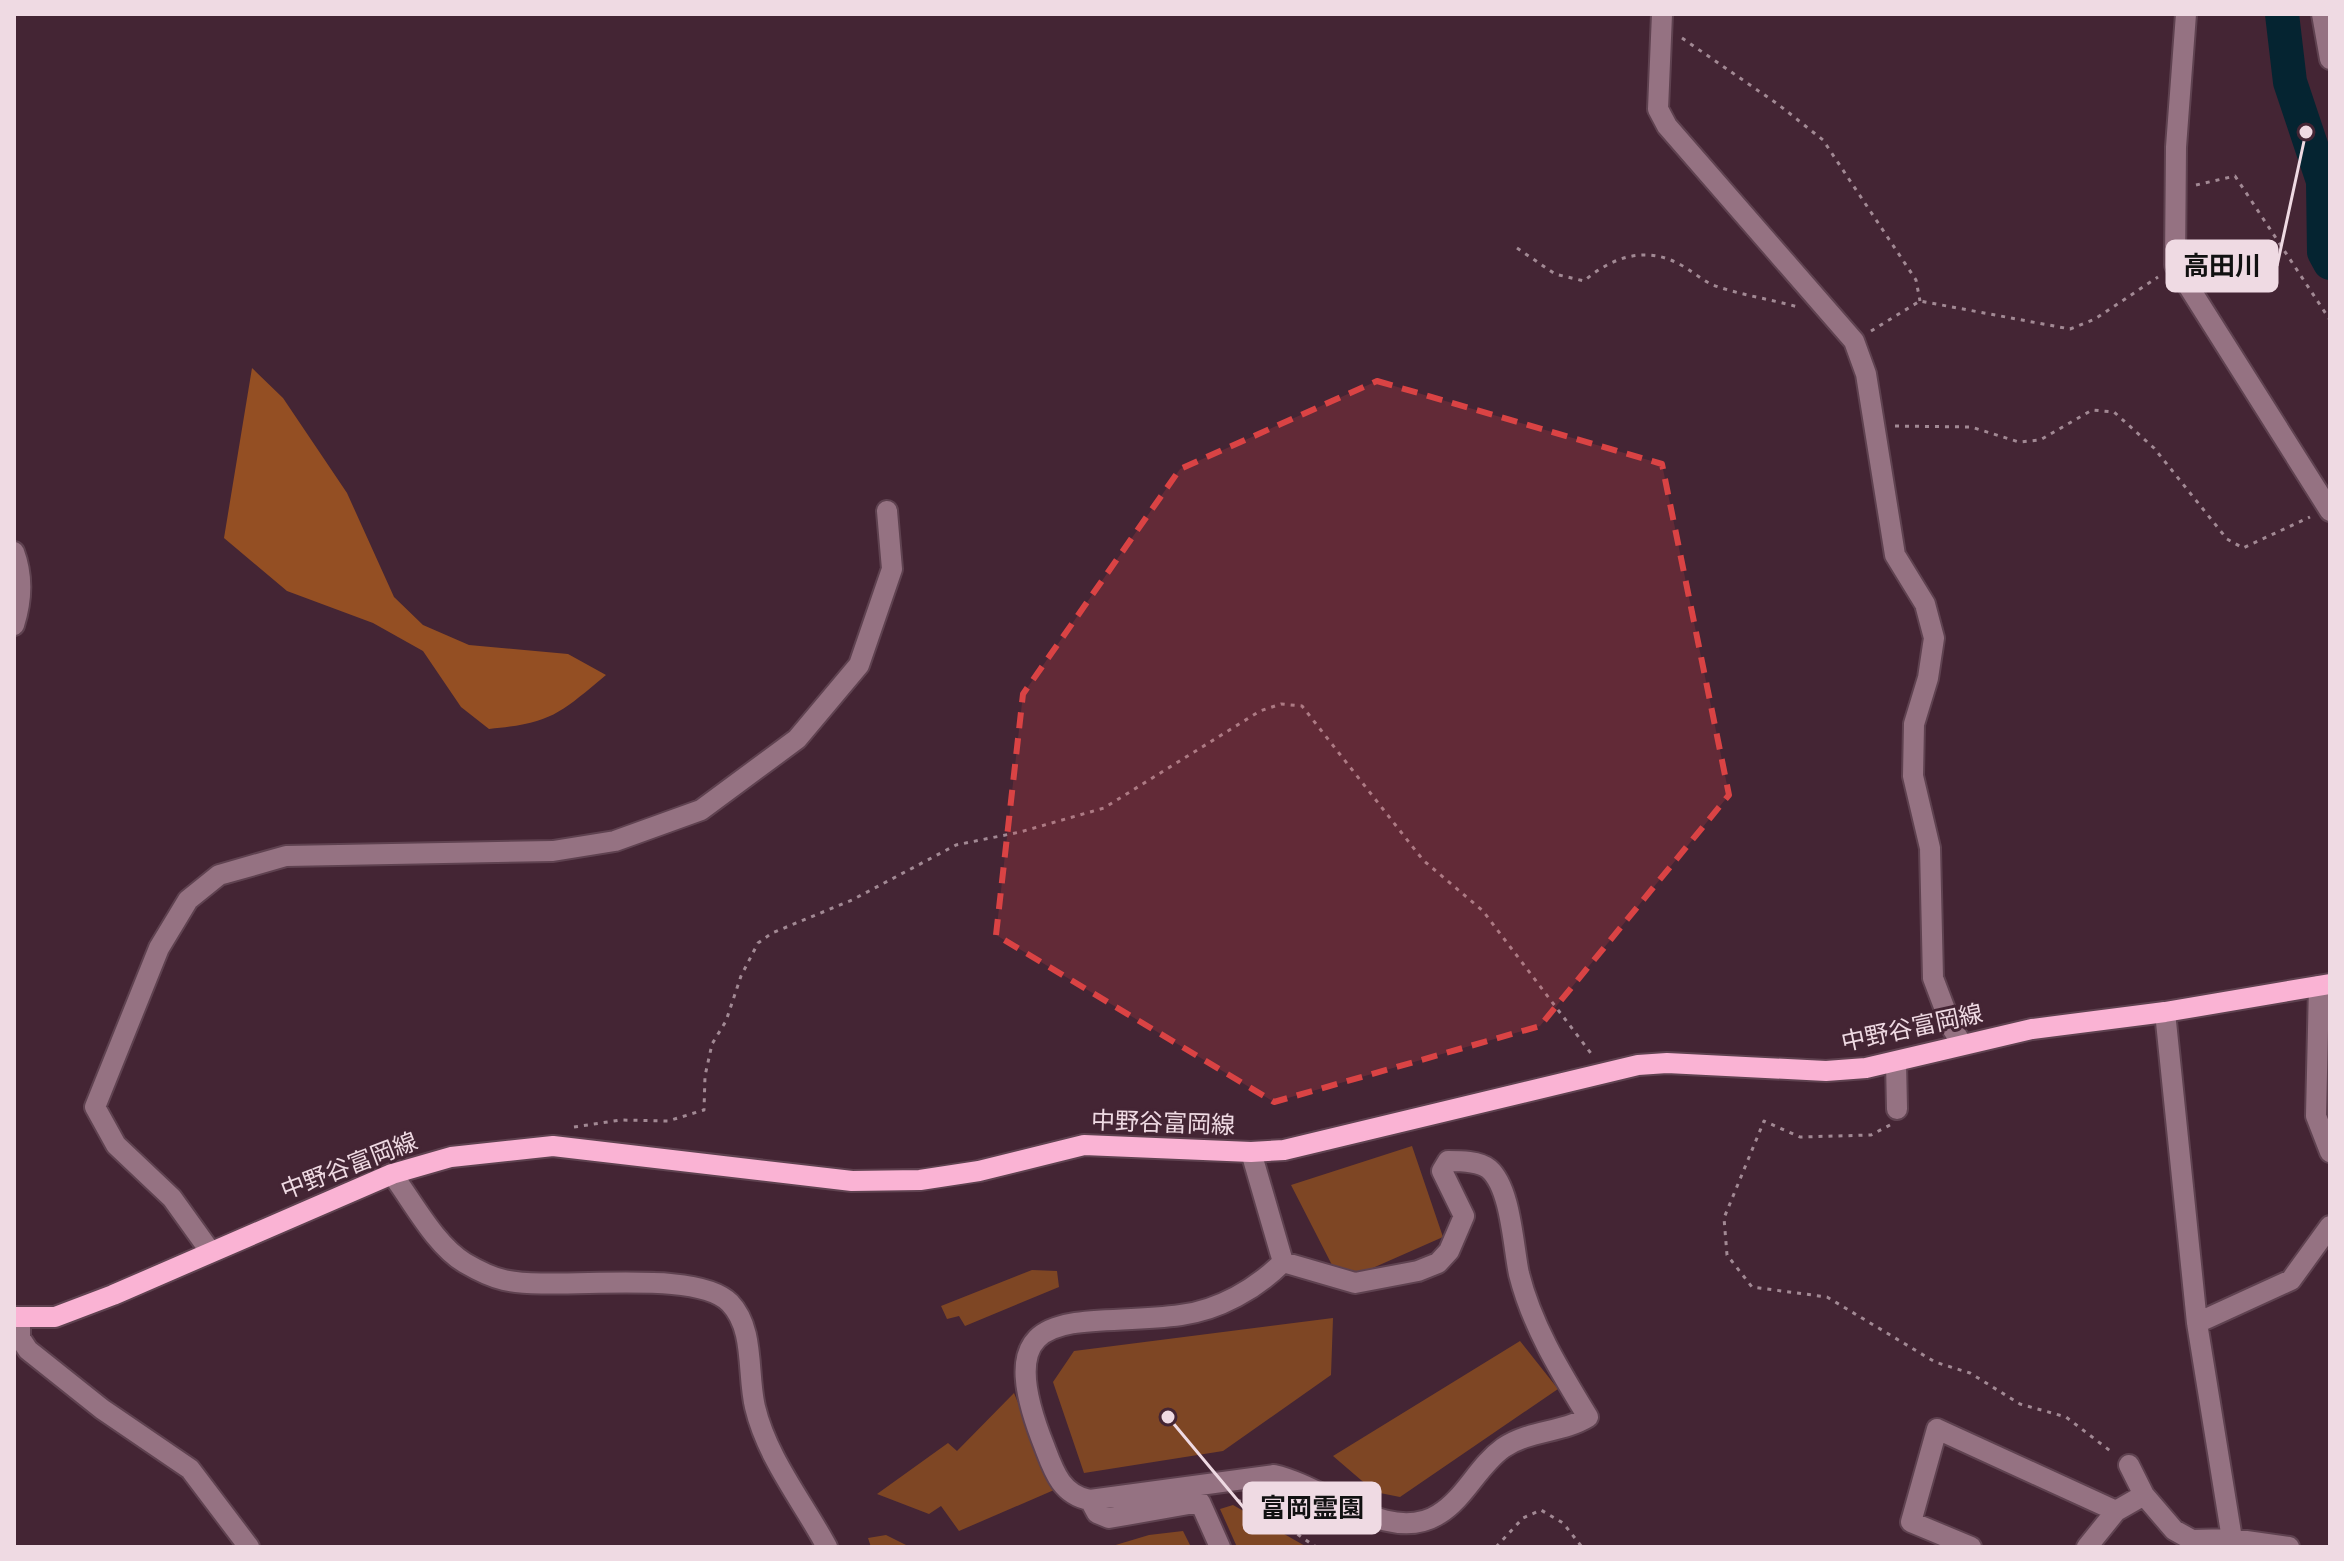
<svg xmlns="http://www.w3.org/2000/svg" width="2344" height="1561" font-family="Lato,'Noto Sans JP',sans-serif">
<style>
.green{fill:#7e4624}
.forest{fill:#944f23}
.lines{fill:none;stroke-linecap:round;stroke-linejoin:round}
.river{stroke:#052431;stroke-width:34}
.minor-casing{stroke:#5f4250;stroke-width:24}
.major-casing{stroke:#5f4250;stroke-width:24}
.path{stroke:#a28994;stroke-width:3;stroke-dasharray:4 6;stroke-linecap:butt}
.minor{stroke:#957282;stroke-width:20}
.major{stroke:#fab3d4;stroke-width:20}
.marked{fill:#da4344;fill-opacity:0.2;stroke:#da4344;stroke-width:6;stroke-dasharray:16 10;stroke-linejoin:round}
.labels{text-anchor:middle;stroke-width:6;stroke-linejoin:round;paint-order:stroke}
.street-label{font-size:24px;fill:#efdae3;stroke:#442534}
.leader{fill:none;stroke:#efdae3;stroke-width:3}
.callout-dot{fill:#efdae3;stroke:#442534;stroke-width:3}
.callout{fill:#efdae3;stroke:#efdae3;stroke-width:3}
.callout-label{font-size:26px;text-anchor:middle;font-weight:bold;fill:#111}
</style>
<rect width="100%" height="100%" fill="#442534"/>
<path class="green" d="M1412 1146 1443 1237 1359 1274 1332 1265 1291 1185Z
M1032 1270 1057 1271 1059 1287 965 1326 959 1316 947 1319 941 1306Z
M1333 1318 1331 1375 1223 1451 1084 1473 1053 1382 1074 1351Z
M1520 1341 1558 1389 1400 1497 1375 1492 1333 1456Z
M1014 1393 1054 1490 959 1531 941 1506 929 1514 877 1494 948 1443 957 1451Z
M1233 1505 1307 1547H1237L1220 1509Z
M1183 1531 1191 1547H1109L1149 1535Z
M886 1535 910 1547H871L868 1538Z"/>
<path class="forest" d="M252 368 283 398 347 493 394 597 423 625 469 645 568 654 606 675C559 714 552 723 489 729L461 707 423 651 373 623 287 591 224 538Z"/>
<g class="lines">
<path class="river" d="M2282 14 2290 82 2323 181 2324 252 2330 263"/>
<g class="minor-casing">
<path id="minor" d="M1662 14 1658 109 1667 126 1854 341 1866 374 1895 555 1925 604 1934 638 1928 678 1914 724 1913 776 1930 848 1933 978 1952 1028 1962 1044
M2186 14 2176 147 2175 265 2330 511
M2322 14 2330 59
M14 552C23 576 22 600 14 625
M2319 986 2316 1116 2330 1152
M2165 1012 2197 1323 2232 1539
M1896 1062 1897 1109
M1251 1152 1283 1262
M1448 1161C1460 1161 1479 1161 1489 1169 1511 1188 1513 1246 1519 1274 1532 1326 1560 1371 1588 1417 1562 1433 1529 1430 1503 1448 1478 1466 1465 1498 1439 1514 1390 1546 1324 1486 1274 1475L1090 1500C1062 1495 1054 1472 1045 1448 983 1294 1080 1329 1181 1315 1219 1310 1256 1289 1283 1262L1355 1283 1418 1271 1438 1263 1449 1251 1464 1216 1442 1171Z
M392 1174C413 1202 435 1245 465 1263 477 1270 490 1277 504 1280 556 1292 695 1267 730 1303 755 1329 747 1374 755 1407 767 1458 803 1502 827 1547
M210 1251 172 1198 116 1145 95 1107 159 948 188 900 219 875 286 856 553 851 615 841 701 810 797 739 859 665 892 569 887 511
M20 1318V1338L28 1350 102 1409 190 1469 249 1547
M2197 1323 2291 1280 2330 1226
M2129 1465 2144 1495 2174 1530 2192 1540 2232 1539 2289 1547
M1090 1500 1097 1513 1109 1518 1200 1502 1220 1547
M1971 1547 1911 1522 1937 1429 2116 1511
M2087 1547 2116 1511 2144 1495"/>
</g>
<g class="major-casing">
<path id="major" d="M14 1317H55L113 1295 392 1174 451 1157 553 1146 852 1181 920 1180 979 1171 1084 1145 1251 1152 1284 1150 1638 1065 1667 1063 1826 1071 1866 1068 2032 1029 2165 1012 2330 984"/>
</g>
<path class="path" d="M1682 38 1779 105 1823 140 1916 280 1920 301
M2196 185 2235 176 2330 320
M1517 248 1555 274 1584 281C1612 257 1646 245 1681 265 1692 271 1702 280 1713 285 1740 295 1770 299 1798 307
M1871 331 1920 301 2070 329 2095 319 2158 277
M1895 426 1971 427 2019 442 2040 440 2092 410 2114 412 2154 448 2227 539 2243 548 2310 517
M1890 1125 1871 1135 1800 1137 1764 1121 1724 1218 1727 1255 1752 1287 1827 1297 1935 1362 1970 1373 2020 1404 2066 1417 2113 1453
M574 1127 621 1120 668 1121 704 1110 705 1076 712 1044 726 1021 741 976 758 943 772 933 852 900 956 845 1020 832 1104 808 1260 711 1281 704 1302 706 1423 860 1483 911 1593 1056
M1237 1500 1261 1509 1316 1547
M1496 1547 1523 1518 1541 1510 1563 1523 1582 1547"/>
<use href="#minor" class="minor"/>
<use href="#major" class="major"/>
</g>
<path class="marked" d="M1377 381 1662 464 1729 795 1540 1026 1274 1102 996 935 1023 694 1180 469Z"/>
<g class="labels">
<g class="street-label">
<text transform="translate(1912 1028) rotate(-12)" y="8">中野谷富岡線</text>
<text transform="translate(1163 1123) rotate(2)" y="8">中野谷富岡線</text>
<text transform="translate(349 1166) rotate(-21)" y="8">中野谷富岡線</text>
</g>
</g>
<path class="leader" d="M2306 132L2277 266M1168 1417L1244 1508"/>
<g class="callout-dot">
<circle cx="2306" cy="132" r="8"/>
<circle cx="1168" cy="1417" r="8"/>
</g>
<g class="callout">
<rect x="2167" y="241" width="110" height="50" rx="8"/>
<rect x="1244" y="1483" width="136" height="50" rx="8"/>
</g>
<g class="callout-label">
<text x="2222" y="275">高田川</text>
<text x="1312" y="1517">富岡霊園</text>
</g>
<rect width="2344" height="1561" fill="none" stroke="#efdae3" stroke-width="32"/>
</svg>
